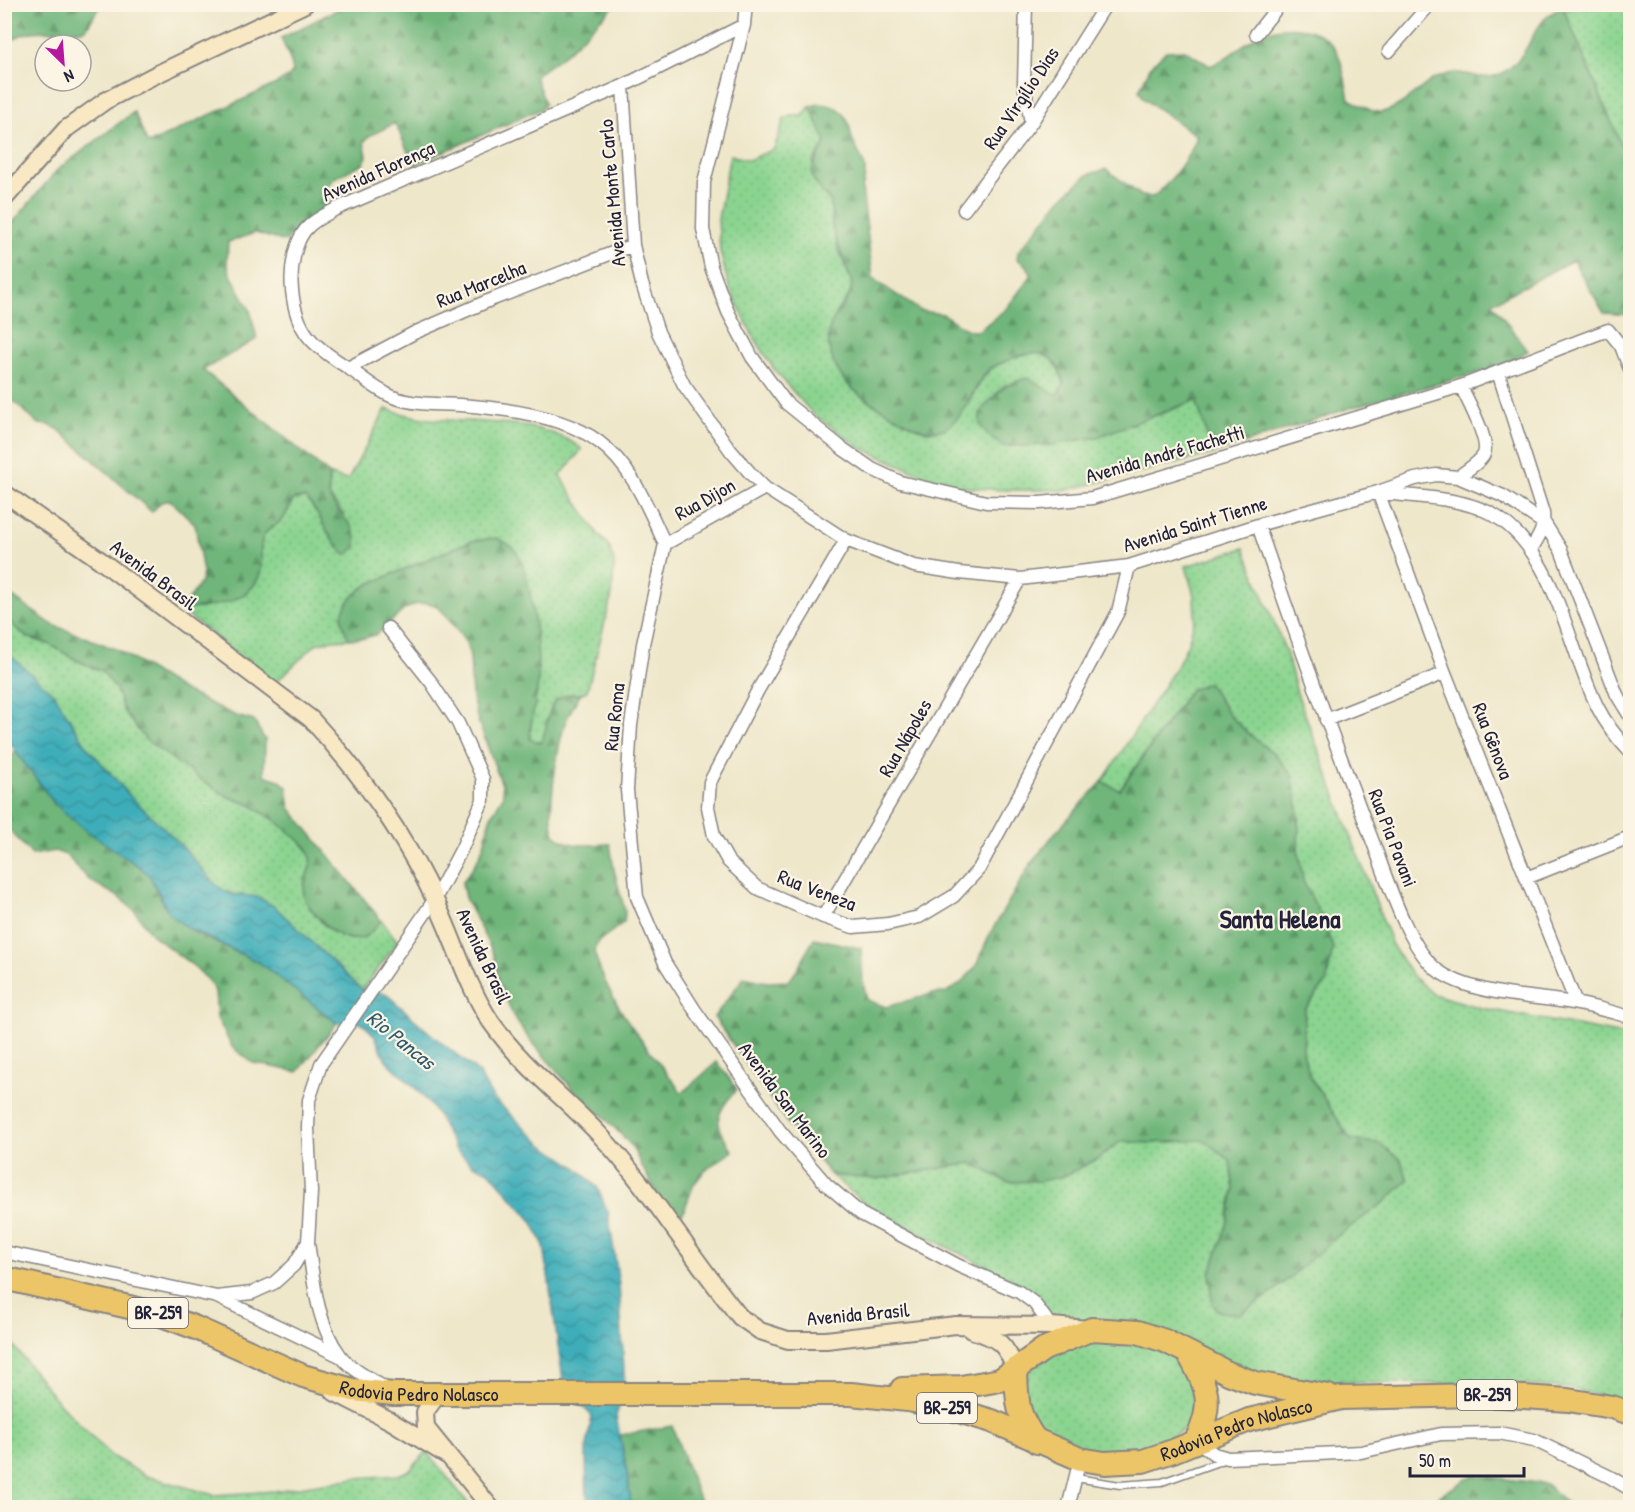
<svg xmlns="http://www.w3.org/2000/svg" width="1635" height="1512" font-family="'Patrick Hand',sans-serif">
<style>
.grass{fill:url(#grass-dots);stroke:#567b66;stroke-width:1.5}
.forest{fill:url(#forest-firs);stroke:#496c5a;stroke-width:1.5}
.water{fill:url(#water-waves);stroke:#30687a;stroke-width:1.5}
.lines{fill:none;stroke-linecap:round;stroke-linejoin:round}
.lane-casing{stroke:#888482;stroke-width:9}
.street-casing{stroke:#888482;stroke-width:15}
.secondary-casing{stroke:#888482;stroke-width:20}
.highway-casing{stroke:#888482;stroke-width:26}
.lane{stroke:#fff;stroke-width:6}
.street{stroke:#fff;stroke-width:12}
.secondary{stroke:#f8e8c3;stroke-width:16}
.highway{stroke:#edc569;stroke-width:22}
.labels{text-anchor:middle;stroke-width:4.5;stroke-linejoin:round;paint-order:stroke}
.shield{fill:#fcf5e5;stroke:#63616e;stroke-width:1.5}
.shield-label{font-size:18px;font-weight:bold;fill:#22223b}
.street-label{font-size:20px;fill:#22223b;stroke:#fcf5e5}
.water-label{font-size:21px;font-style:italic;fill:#2d5a6d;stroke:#fcf5e5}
.district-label{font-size:26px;font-weight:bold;fill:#22223b;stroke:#fcf5e5}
</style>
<defs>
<pattern id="grass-dots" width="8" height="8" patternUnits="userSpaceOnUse" patternTransform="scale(1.5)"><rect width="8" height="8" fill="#8bd490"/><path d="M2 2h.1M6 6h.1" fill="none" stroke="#78b67d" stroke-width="1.8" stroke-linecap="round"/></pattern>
<pattern id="forest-firs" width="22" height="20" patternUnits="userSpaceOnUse" patternTransform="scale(1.5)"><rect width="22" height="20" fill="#70b67a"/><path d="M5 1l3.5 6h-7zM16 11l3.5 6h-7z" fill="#5c9465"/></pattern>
<pattern id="water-waves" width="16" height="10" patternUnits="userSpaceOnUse" patternTransform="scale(1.5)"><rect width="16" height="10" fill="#3eaeb9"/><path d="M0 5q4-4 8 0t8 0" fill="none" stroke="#348d98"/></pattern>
</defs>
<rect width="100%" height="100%" fill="#fcf5e5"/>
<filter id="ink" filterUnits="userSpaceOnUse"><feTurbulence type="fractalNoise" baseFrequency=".0167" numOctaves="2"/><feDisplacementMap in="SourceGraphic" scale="12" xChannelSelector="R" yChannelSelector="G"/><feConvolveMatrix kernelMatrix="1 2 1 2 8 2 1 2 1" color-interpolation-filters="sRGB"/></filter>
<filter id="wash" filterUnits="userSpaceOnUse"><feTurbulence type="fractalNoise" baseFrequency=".008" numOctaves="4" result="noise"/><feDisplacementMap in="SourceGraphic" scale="24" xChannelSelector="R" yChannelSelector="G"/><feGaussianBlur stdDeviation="1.35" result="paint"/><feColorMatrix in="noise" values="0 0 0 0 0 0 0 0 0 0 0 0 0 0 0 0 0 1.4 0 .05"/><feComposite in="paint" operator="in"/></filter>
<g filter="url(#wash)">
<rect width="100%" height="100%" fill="#eee7ca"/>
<path class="grass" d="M1630 5V166L1564 10Z
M810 106 826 142 813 162 823 193 831 202 832 225 838 249 852 283 850 294 836 313 833 361 845 382 873 404 926 431C935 427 949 424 956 418 967 410 978 383 988 372 992 366 1001 363 1008 360 1036 347 1056 351 1064 384L1058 394 1046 392 1038 383 1005 385 980 412 997 442 1003 446 1052 445 1161 414 1197 400 1213 454 1067 490H1003L948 486 861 448 813 414 775 371 752 334 729 287 720 252 718 219 730 155 749 160 774 149 784 119 792 116H803Z
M386 409C401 413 416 418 431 419 479 423 542 418 582 449L560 476 598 534 609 546 614 562 612 595 587 691 580 694H567L546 721V733L540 743 530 739C530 719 537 699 538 679 539 663 536 648 534 632 530 600 529 581 515 551L471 541 369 584 342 620 349 639 332 640 316 644 274 684 181 610C209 607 257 603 261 566 262 556 258 544 264 534 268 527 278 525 283 519 287 514 290 505 294 499L306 498 320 517 331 538 344 515 329 496V474L346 480 349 478Z
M1244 548 1286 652 1297 693 1392 945 1411 974 1433 994 1482 1008 1630 1036V1403L1568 1388 1505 1384 1368 1383 1259 1377 1184 1347 1060 1326 1042 1302 1008 1277 874 1211 831 1175 876 1179 972 1163 1007 1182 1040 1181 1064 1176 1097 1159 1121 1141 1151 1143 1204 1139 1230 1161 1234 1190 1227 1225 1210 1274 1336 1237 1386 1201 1408 1180 1351 1141 1310 1077 1303 1053 1305 1009 1326 983 1333 948 1320 914 1303 882 1298 848 1299 818 1293 777 1275 754 1256 740 1230 716 1208 683 1190 690 1119 790 1102 782 1177 666 1188 643 1195 618 1194 596 1186 566Z
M4 611 9 621 27 637 49 644 80 662 102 671 116 689 124 712 146 740 208 784 229 797 251 805 272 818 300 841 307 849 312 860 304 884 309 907 324 925 333 932 368 935 381 920 398 942 362 990 274 906 257 897 231 894 217 886 181 845 131 797 87 747 54 694 5 651Z
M5 1335 58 1402 111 1456 146 1476 214 1495 275 1491 355 1478 398 1475 410 1470 426 1452 432 1458 471 1507H5Z
M1107 1339 1156 1346 1190 1363 1203 1397 1187 1428 1151 1447 1106 1451 1067 1446 1032 1417 1019 1392 1032 1366 1067 1347Z"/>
<path class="forest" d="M5 5V4L104 5 96 12 86 29C58 36 25 21 5 48Z
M346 5H615L565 54 535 76 545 104 541 109 414 165 395 123 369 136 364 142 367 156 364 163 334 178 328 185V206L302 224 286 242 255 233 228 242 227 262 230 273 250 310 257 339 203 370 329 474C328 482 327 491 330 498 339 518 357 521 356 547L346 555C328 541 322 516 306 498L294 499C290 505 287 513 283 519 277 526 267 528 263 537 259 548 262 558 261 569 255 604 209 607 181 610L201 582 203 573 195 524 170 500 161 502 152 512 58 429 49 425 38 424 5 393 4 233 57 170 134 112 148 144 278 83 288 77 293 72 291 62 281 38Z
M1559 9 1564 10 1630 166V315L1604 313 1573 260 1492 303 1528 351 1496 368 1353 407 1213 454 1196 400 1097 437 1052 445 1003 446 987 434 980 424V412C996 394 1003 383 1028 378 1040 383 1045 392 1058 394L1064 384C1056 349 1034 348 1006 361 1001 364 993 366 989 369 971 386 965 426 937 431 921 434 894 415 879 407 856 395 836 377 830 351 821 315 851 309 852 284 852 278 835 240 833 229 830 220 832 210 831 202 804 170 808 177 826 142L810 106C824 102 840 105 847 120 850 125 850 132 852 138 859 160 871 162 862 188L873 279 921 311 943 314 962 327 971 331H978L1006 309 1031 276C1031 268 1023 263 1017 259L1018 252 1060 200 1087 175 1106 169 1142 196 1153 197C1169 184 1192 155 1197 136L1144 99 1139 90 1151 66 1166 51 1185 50 1210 66C1230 59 1242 43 1261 34 1286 22 1325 26 1338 54 1344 68 1346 85 1349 99 1357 103 1369 111 1378 112 1393 114 1417 91 1429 82 1434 79 1440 77 1445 75 1468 66 1482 90 1511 67 1533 49 1532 21 1559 9Z
M496 538C503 541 510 544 515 550 532 572 539 651 538 680 537 700 530 719 530 739L541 743C552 719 542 693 580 694 574 704 567 716 564 727 558 745 544 823 557 836 569 849 594 844 610 844L614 870 625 911 624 922 599 941 594 950C606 1002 650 1050 682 1093L717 1062 737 1089C715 1114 712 1123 733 1151L705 1170 694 1184 683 1213 678 1215 670 1211 660 1201 631 1145 603 1116 580 1098 527 1036 513 1016 499 981 494 955 465 898 462 883 477 861 484 845 490 818 503 796 502 785 478 721 472 697 470 657 467 644 445 614 435 605 426 603 417 604 405 609 377 634 365 638 349 639C347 634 343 627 342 621 340 606 357 591 369 584L471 541Z
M7 593 53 625 118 650 182 690 236 716 254 721 265 740 264 775 279 780 287 787 290 808 381 920C377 925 373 931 368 935 349 948 328 929 317 916 312 910 306 904 304 896 302 884 309 871 312 860L307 849 300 841 272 818 251 805 229 797 198 778 146 740 124 712 116 689 102 671 80 662 49 644 27 637 18 630 9 621 5 611V598Z
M1208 683 1230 716 1256 740 1275 754 1293 777 1299 818 1298 848 1303 881 1320 914 1333 948 1326 983 1305 1009 1303 1053 1310 1077 1351 1140 1379 1143 1401 1160 1408 1180 1387 1200 1336 1237 1271 1294 1240 1314 1220 1312 1212 1304 1210 1274 1227 1225 1234 1190 1230 1161 1204 1140 1151 1143 1121 1141 1097 1159 1064 1176 1040 1181 1007 1182 972 1163 876 1179 831 1175 785 1120 714 1017 744 977 767 982 789 981 797 970 814 938 861 948 863 983 867 1000 886 1007 931 994 945 993 959 985 975 968 991 932 1030 865 1055 833 1102 782 1120 790 1190 690Z
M16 752 54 803 98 838 141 868 150 876 165 907 195 933 260 963 337 1023 298 1072 253 1063 232 1047 217 1018 215 991 208 980 196 968 152 935 134 910 117 896 89 880 66 855 55 851 32 855 5 825 4 762Z
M672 1426 702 1507H631L628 1477 620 1435Z
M1473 1475 1546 1484 1571 1507H1422Z"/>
<path class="water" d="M5 651 54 694 87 747 131 797 181 845 217 886 231 894 257 897 274 906 362 990 385 993 431 1034 478 1072 493 1098 542 1144 575 1166 597 1187 608 1212 619 1284 625 1388 616 1416 628 1477 631 1507H587L586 1451 592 1416 564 1387 544 1246 532 1221 489 1171 473 1165 455 1149 437 1114 423 1096 386 1060 374 1035 362 1023H337L260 963 186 927 169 913 150 876 141 868 83 828 54 803 5 737Z"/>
</g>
<g filter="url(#ink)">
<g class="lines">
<g class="lane-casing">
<path id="lane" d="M1076 1478 1120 1485 1162 1482 1227 1459"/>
</g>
<g class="street-casing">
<path id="street" d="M746 4 744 25 704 182 703 229 711 267 728 312 752 357 786 403 843 449 872 469 900 482 986 502 1040 503 1092 498 1461 386 1608 330 1621 346 1630 369
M1026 4 1024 84 1031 123
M1256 34 1280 4
M1389 51 1430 4
M623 86 633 245 642 284 658 332 684 385 731 451 751 474 765 488 846 540 914 566 959 573 1020 579 1129 566 1258 525 1378 492 1415 479 1436 475 1458 477 1503 496 1545 524 1561 550 1617 695 1630 716
M964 210 1031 123 1106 4
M348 368 414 333 488 301 633 245
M1498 372 1543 513C1545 529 1538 538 1530 551
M1458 477C1465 471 1478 464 1483 456 1492 443 1467 400 1461 386
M1378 492 1445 673 1576 1003
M1380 492C1416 498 1455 496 1488 512 1555 545 1567 647 1598 708 1606 724 1618 739 1630 752
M1258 525C1294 630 1331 734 1371 837 1386 875 1406 945 1437 970 1470 995 1533 996 1573 1003 1592 1006 1611 1012 1630 1017
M846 540 758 690 710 782 708 807 714 836 728 861 757 888 823 917 853 927 888 924 919 917 954 896 979 869 1118 612 1129 566
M665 544C648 508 632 466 599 442 566 416 501 408 460 405 438 404 414 405 393 397 376 390 362 377 347 367 313 346 296 332 292 290 290 271 294 239 309 226 316 219 327 214 336 209L623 86 744 25
M665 544 643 644 631 725 627 790 637 897 665 963 694 1009 780 1131 826 1184 861 1214 959 1266 1019 1292 1034 1303 1051 1326
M665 544 765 488
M1326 720 1445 673
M1526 878 1630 837
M823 917 1020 579
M308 1242C313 1278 317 1325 340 1355 350 1369 371 1379 385 1388
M4 1252 217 1297 340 1356
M217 1297 252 1293 274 1283 294 1265 308 1242 311 1192 308 1128 309 1100 321 1064 435 899 462 848 483 800V779L458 723 431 682 388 628
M1196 1440 1214 1454 1228 1458 1361 1452 1441 1434 1499 1433 1534 1440 1610 1477 1630 1489
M1068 1508 1080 1459"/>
</g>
<g class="secondary-casing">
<path id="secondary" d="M4 199 66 129 105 101 151 77 305 4
M4 493 100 560 311 719C360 773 403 832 434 898 454 939 466 984 491 1022 521 1065 563 1096 598 1133 652 1190 691 1258 740 1317L760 1331 788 1340H826L956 1325 1051 1326 1088 1329
M971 1330C999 1338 1006 1344 1016 1371
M334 1392 389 1420 448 1456
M438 1394 425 1412 426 1428 491 1508"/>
</g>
<g class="highway-casing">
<g id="highway">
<path id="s1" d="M4 1278 159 1314 196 1328 303 1376 353 1390 394 1394H851L907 1400 942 1406 992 1421 1080 1459 1105 1463 1143 1461 1173 1451 1249 1420 1341 1398 1478 1395 1524 1397 1568 1400 1612 1407 1630 1413"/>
<path d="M1188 1353C1207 1386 1215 1404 1196 1440"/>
<path d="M1016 1371C1017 1404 1017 1415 1037 1442"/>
<path d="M902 1389 961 1387 1000 1380 1044 1349 1092 1329 1138 1332 1165 1341 1228 1373 1255 1383 1328 1396"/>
</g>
</g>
<use href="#lane" class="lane"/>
<use href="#street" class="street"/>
<use href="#secondary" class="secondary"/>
<use href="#highway" class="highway"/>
</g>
</g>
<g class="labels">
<g class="shield">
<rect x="128" y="1298" width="60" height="30" rx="4.5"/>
<rect x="1457" y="1380" width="60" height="30" rx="4.5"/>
<rect x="917" y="1393" width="60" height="30" rx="4.5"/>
</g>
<g class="shield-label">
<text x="158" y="1319">BR-259</text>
<text x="1487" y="1401">BR-259</text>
<text x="947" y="1414">BR-259</text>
</g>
<g class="street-label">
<text transform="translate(1021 98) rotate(-56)" y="7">Rua Virgílio Dias</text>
<text transform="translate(378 171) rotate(-24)" y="7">Avenida Florença</text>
<text transform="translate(612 193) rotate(-95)" y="7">Avenida Monte Carlo</text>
<text transform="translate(481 284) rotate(-22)" y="7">Rua Marcelha</text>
<text transform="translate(1165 454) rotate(-16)" y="7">Avenida André Fachetti</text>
<text transform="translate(705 499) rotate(-29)" y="7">Rua Dijon</text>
<text transform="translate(1195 524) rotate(-17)" y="7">Avenida Saint Tienne</text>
<text transform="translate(154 575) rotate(37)" y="7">Avenida Brasil</text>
<text transform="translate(614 717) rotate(-84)" y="7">Rua Roma</text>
<text transform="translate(905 738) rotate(-60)" y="7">Rua Nápoles</text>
<text transform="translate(1493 741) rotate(69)" y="7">Rua Gênova</text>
<text transform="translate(1393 838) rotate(69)" y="7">Rua Pia Pavani</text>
<text transform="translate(817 890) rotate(21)" y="7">Rua Veneza</text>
<text transform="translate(484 956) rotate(65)" y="7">Avenida Brasil</text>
<text transform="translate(785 1100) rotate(53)" y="7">Avenida San Marino</text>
<text transform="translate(858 1314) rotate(-5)" y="7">Avenida Brasil</text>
<text dy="7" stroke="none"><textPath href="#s1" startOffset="434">Rodovia Pedro Nolasco</textPath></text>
<text dy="7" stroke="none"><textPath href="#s1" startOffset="1268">Rodovia Pedro Nolasco</textPath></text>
</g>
<g class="water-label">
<text transform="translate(401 1040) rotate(39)" y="7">Rio Pancas</text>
</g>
<g class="district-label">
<text x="1280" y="928">Santa Helena</text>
</g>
</g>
<rect width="1635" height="1512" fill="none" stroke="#fcf5e5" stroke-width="24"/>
<g transform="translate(63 63) rotate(155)"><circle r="28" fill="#fcf5e5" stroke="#a5a1a1" stroke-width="1.5"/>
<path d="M0-4.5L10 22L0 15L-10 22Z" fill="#b5179e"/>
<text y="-9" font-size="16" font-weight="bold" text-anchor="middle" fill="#22223b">N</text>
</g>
<path d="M1410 1467v9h114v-9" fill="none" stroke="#22223b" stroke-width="3"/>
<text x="1419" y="1467" font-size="18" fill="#22223b" stroke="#fcf5e5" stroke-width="4.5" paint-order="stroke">50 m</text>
</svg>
